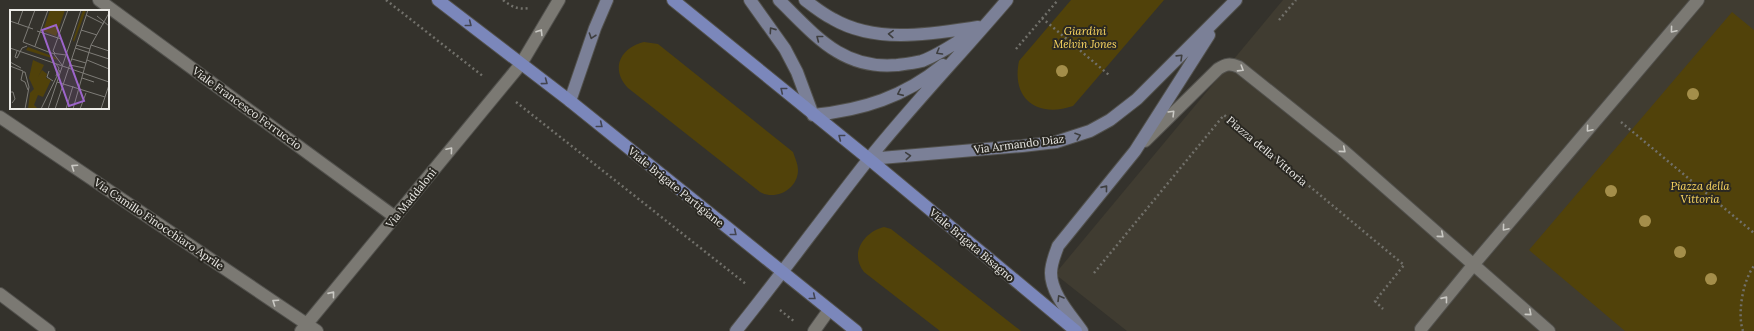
<svg xmlns="http://www.w3.org/2000/svg" width="1754" height="331" font-family="Lora,serif">
<style>
.built{fill:#403c31}
.green{fill:#51420a}
.lines{fill:none;stroke-linecap:round;stroke-linejoin:round}
.lane-casing{stroke:#51504c;stroke-width:14}
.street-casing{stroke:#51504c;stroke-width:14}
.secondary-casing{stroke:#51504c;stroke-width:14}
.primary-casing{stroke:#51504c;stroke-width:14}
.path{stroke:#71706a;stroke-width:2.5;stroke-dasharray:2 3;stroke-linecap:butt}
.lane{stroke:#7b7973;stroke-width:12}
.street{stroke:#7b7973;stroke-width:12}
.secondary{stroke:#7b8097;stroke-width:12}
.primary{stroke:#7b87bb;stroke-width:12}
.tree{fill:#a48e4a}
.oneway{stroke:#424450}
.oneway2{stroke:#3e3e3f}
.oneway3{stroke:#cac9c4}
.labels{text-anchor:middle;stroke-width:4;stroke-linejoin:round;paint-order:stroke}
.park-label{font-size:11px;font-style:italic;fill:#ffda62;stroke:#2a2822}
.street-label{font-size:11px;fill:#ecebe7;stroke:#2a2822}
.inset-road{fill:none;stroke:#7e7c77;stroke-width:1}
.view{fill:#9d65cb;fill-opacity:0.15;stroke:#9d65cb;stroke-width:2}
.inset-edge{fill:none;stroke:#ecebe7;stroke-width:2}
</style>
<rect width="100%" height="100%" fill="#34322c"/>
<path class="built" d="M1283 0H1754V331H1127L1055 274Z"/>
<path class="green" d="M1071 0H1164L1073 106C1038 118 1011 100 1019 61Z
M1732 12 1754 30V331H1625L1529 250Z
M644 42 658 44 793 152C795 158 798 164 798 170 798 189 776 201 760 192L628 88C610 69 620 48 644 42Z
M884 227 891 229 1021 331H940L864 272C849 253 864 232 884 227Z"/>
<g class="lines">
<g class="lane-casing">
<path id="lane" d="M0 294 49 331
M814 331 829 310"/>
</g>
<g class="street-casing">
<path id="street" d="M99 0 395 217
M0 117 317 331
M1145 141 1218 69C1226 64 1230 63 1239 67L1344 151 1549 331
M1421 329 1474 264 1698 0
M301 331 521 64 559 0"/>
</g>
<g class="secondary-casing">
<path id="secondary" d="M750 0 785 49 797 72 813 115C863 110 904 97 943 65
M779 0C815 35 842 70 897 65 905 64 914 63 922 61 941 54 958 41 975 31
M805 0C814 7 823 14 833 19 876 44 931 34 978 27
M570 101 595 28 607 0
M869 159 1022 146 1056 142 1090 131 1110 120 1137 99 1236 0
M736 331C781 275 823 217 868 160 912 105 961 54 1007 0
M1082 331C1071 315 1051 294 1051 273 1051 263 1055 255 1058 246L1135 151 1209 35"/>
</g>
<g class="primary-casing">
<path id="primary" d="M438 0 570 101 856 331
M673 0 869 159 1076 331"/>
</g>
<path class="path" d="M386 0 484 77
M503 0C512 7 518 10 530 8
M1042 18 1109 75
M1279 20 1296 0
M1016 49 1058 0
M516 102 746 284
M1621 122 1754 233
M1094 273 1224 115 1404 265 1375 301 1383 309
M780 310 795 322
M1743 331C1737 314 1743 280 1754 266"/>
<use href="#lane" class="lane"/>
<use href="#street" class="street"/>
<use href="#secondary" class="secondary"/>
<use href="#primary" class="primary"/>
</g>
<g class="tree">
<circle cx="1062" cy="71" r="6"/>
<circle cx="1693" cy="94" r="6"/>
<circle cx="1611" cy="191" r="6"/>
<circle cx="1645" cy="221" r="6"/>
<circle cx="1680" cy="252" r="6"/>
<circle cx="1711" cy="279" r="6"/>
</g>
<defs><path id="oneway-chevron" d="M-2-3.5L2.5 0L-2 3.5" fill="none" stroke-width="1.6" stroke-linecap="round" stroke-linejoin="round"/></defs>
<g class="oneway">
<use href="#oneway-chevron" transform="translate(469 24) rotate(38)"/>
<use href="#oneway-chevron" transform="translate(545 82) rotate(37)"/>
<use href="#oneway-chevron" transform="translate(783 90) rotate(-141)"/>
<use href="#oneway-chevron" transform="translate(600 125) rotate(39)"/>
<use href="#oneway-chevron" transform="translate(841 137) rotate(-142)"/>
<use href="#oneway-chevron" transform="translate(734 233) rotate(39)"/>
<use href="#oneway-chevron" transform="translate(813 297) rotate(39)"/>
</g>
<g class="oneway2">
<use href="#oneway-chevron" transform="translate(772 30) rotate(-125)"/>
<use href="#oneway-chevron" transform="translate(891 34) rotate(-177)"/>
<use href="#oneway-chevron" transform="translate(592 36) rotate(109)"/>
<use href="#oneway-chevron" transform="translate(819 38) rotate(-142)"/>
<use href="#oneway-chevron" transform="translate(939 52) rotate(150)"/>
<use href="#oneway-chevron" transform="translate(1180 57) rotate(-44)"/>
<use href="#oneway-chevron" transform="translate(900 93) rotate(156)"/>
<use href="#oneway-chevron" transform="translate(1078 136) rotate(-19)"/>
<use href="#oneway-chevron" transform="translate(908 156) rotate(-5)"/>
<use href="#oneway-chevron" transform="translate(1105 188) rotate(-51)"/>
<use href="#oneway-chevron" transform="translate(1060 298) rotate(-121)"/>
</g>
<g class="oneway3">
<use href="#oneway-chevron" transform="translate(1673 30) rotate(130)"/>
<use href="#oneway-chevron" transform="translate(540 32) rotate(-58)"/>
<use href="#oneway-chevron" transform="translate(1241 69) rotate(32)"/>
<use href="#oneway-chevron" transform="translate(1172 113) rotate(-45)"/>
<use href="#oneway-chevron" transform="translate(1589 129) rotate(130)"/>
<use href="#oneway-chevron" transform="translate(450 150) rotate(-50)"/>
<use href="#oneway-chevron" transform="translate(1343 150) rotate(40)"/>
<use href="#oneway-chevron" transform="translate(74 167) rotate(-146)"/>
<use href="#oneway-chevron" transform="translate(1505 228) rotate(130)"/>
<use href="#oneway-chevron" transform="translate(1441 235) rotate(41)"/>
<use href="#oneway-chevron" transform="translate(332 294) rotate(-51)"/>
<use href="#oneway-chevron" transform="translate(1445 299) rotate(-51)"/>
<use href="#oneway-chevron" transform="translate(275 302) rotate(-146)"/>
<use href="#oneway-chevron" transform="translate(1529 313) rotate(41)"/>
</g>
<g class="labels">
<g class="park-label">
<text x="1085" y="35">Giardini<tspan x="1085" dy="13">Melvin Jones</tspan></text>
<text x="1700" y="190">Piazza della<tspan x="1700" dy="13">Vittoria</tspan></text>
</g>
<g class="street-label">
<text transform="translate(247 108) rotate(36)" y="4">Viale Francesco Ferruccio</text>
<text transform="translate(1019 144) rotate(-7)" y="4">Via Armando Diaz</text>
<text transform="translate(1267 151) rotate(40)" y="4">Piazza della Vittoria</text>
<text transform="translate(676 187) rotate(39)" y="4">Viale Brigate Partigiane</text>
<text transform="translate(411 198) rotate(-51)" y="4">Via Maddaloni</text>
<text transform="translate(159 224) rotate(34)" y="4">Via Camillo Finocchiaro Aprile</text>
<text transform="translate(972 245) rotate(40)" y="4">Viale Brigata Bisagno</text>
</g>
</g>
<g transform="translate(10 10)">
<rect width="99" height="99" fill="#34322c"/>
<path d="M40 0H55L46 26 33 21ZM73 0H76L64 32 63 30ZM18 37 47 48 48 50 16 40ZM23 50 34 55 28 67 32 60 37 64 36 68 41 70 33 87 28 85 24 95 28 99H18L20 83 24 79 19 68Z" fill="#51420a"/>
<path class="inset-road" d="M25 0 13 32 41 43 56 45M76 5 94 14M87 6 99 16M0 11 23 19M8 14 13 0M71 20 87 25M27 21 51 29M66 35 80 39M81 35 99 41M25 36 38 0M0 38 99 72M65 38 99 49M7 41 5 47 7 48 12 38 17 36M45 43 43 41 58 0M44 44 52 55M62 49 76 53M77 50 99 59M0 52 11 58M60 55 74 58M0 56 13 61 11 70 15 72 18 80M39 61 37 67 43 71M13 62H15L19 77 15 99M46 66 49 58 46 54M72 68 84 72M47 72 95 87M0 82H3L5 89 2 93M31 99 50 60M38 99 71 0M45 99 78 0M56 99 63 76M63 99 81 35 99 3M70 99 76 83M91 99 99 75"/>
<path class="view" d="M46 15 74 91 59 96 32 20Z"/>
<rect width="99" height="99" class="inset-edge"/>
</g>
</svg>
